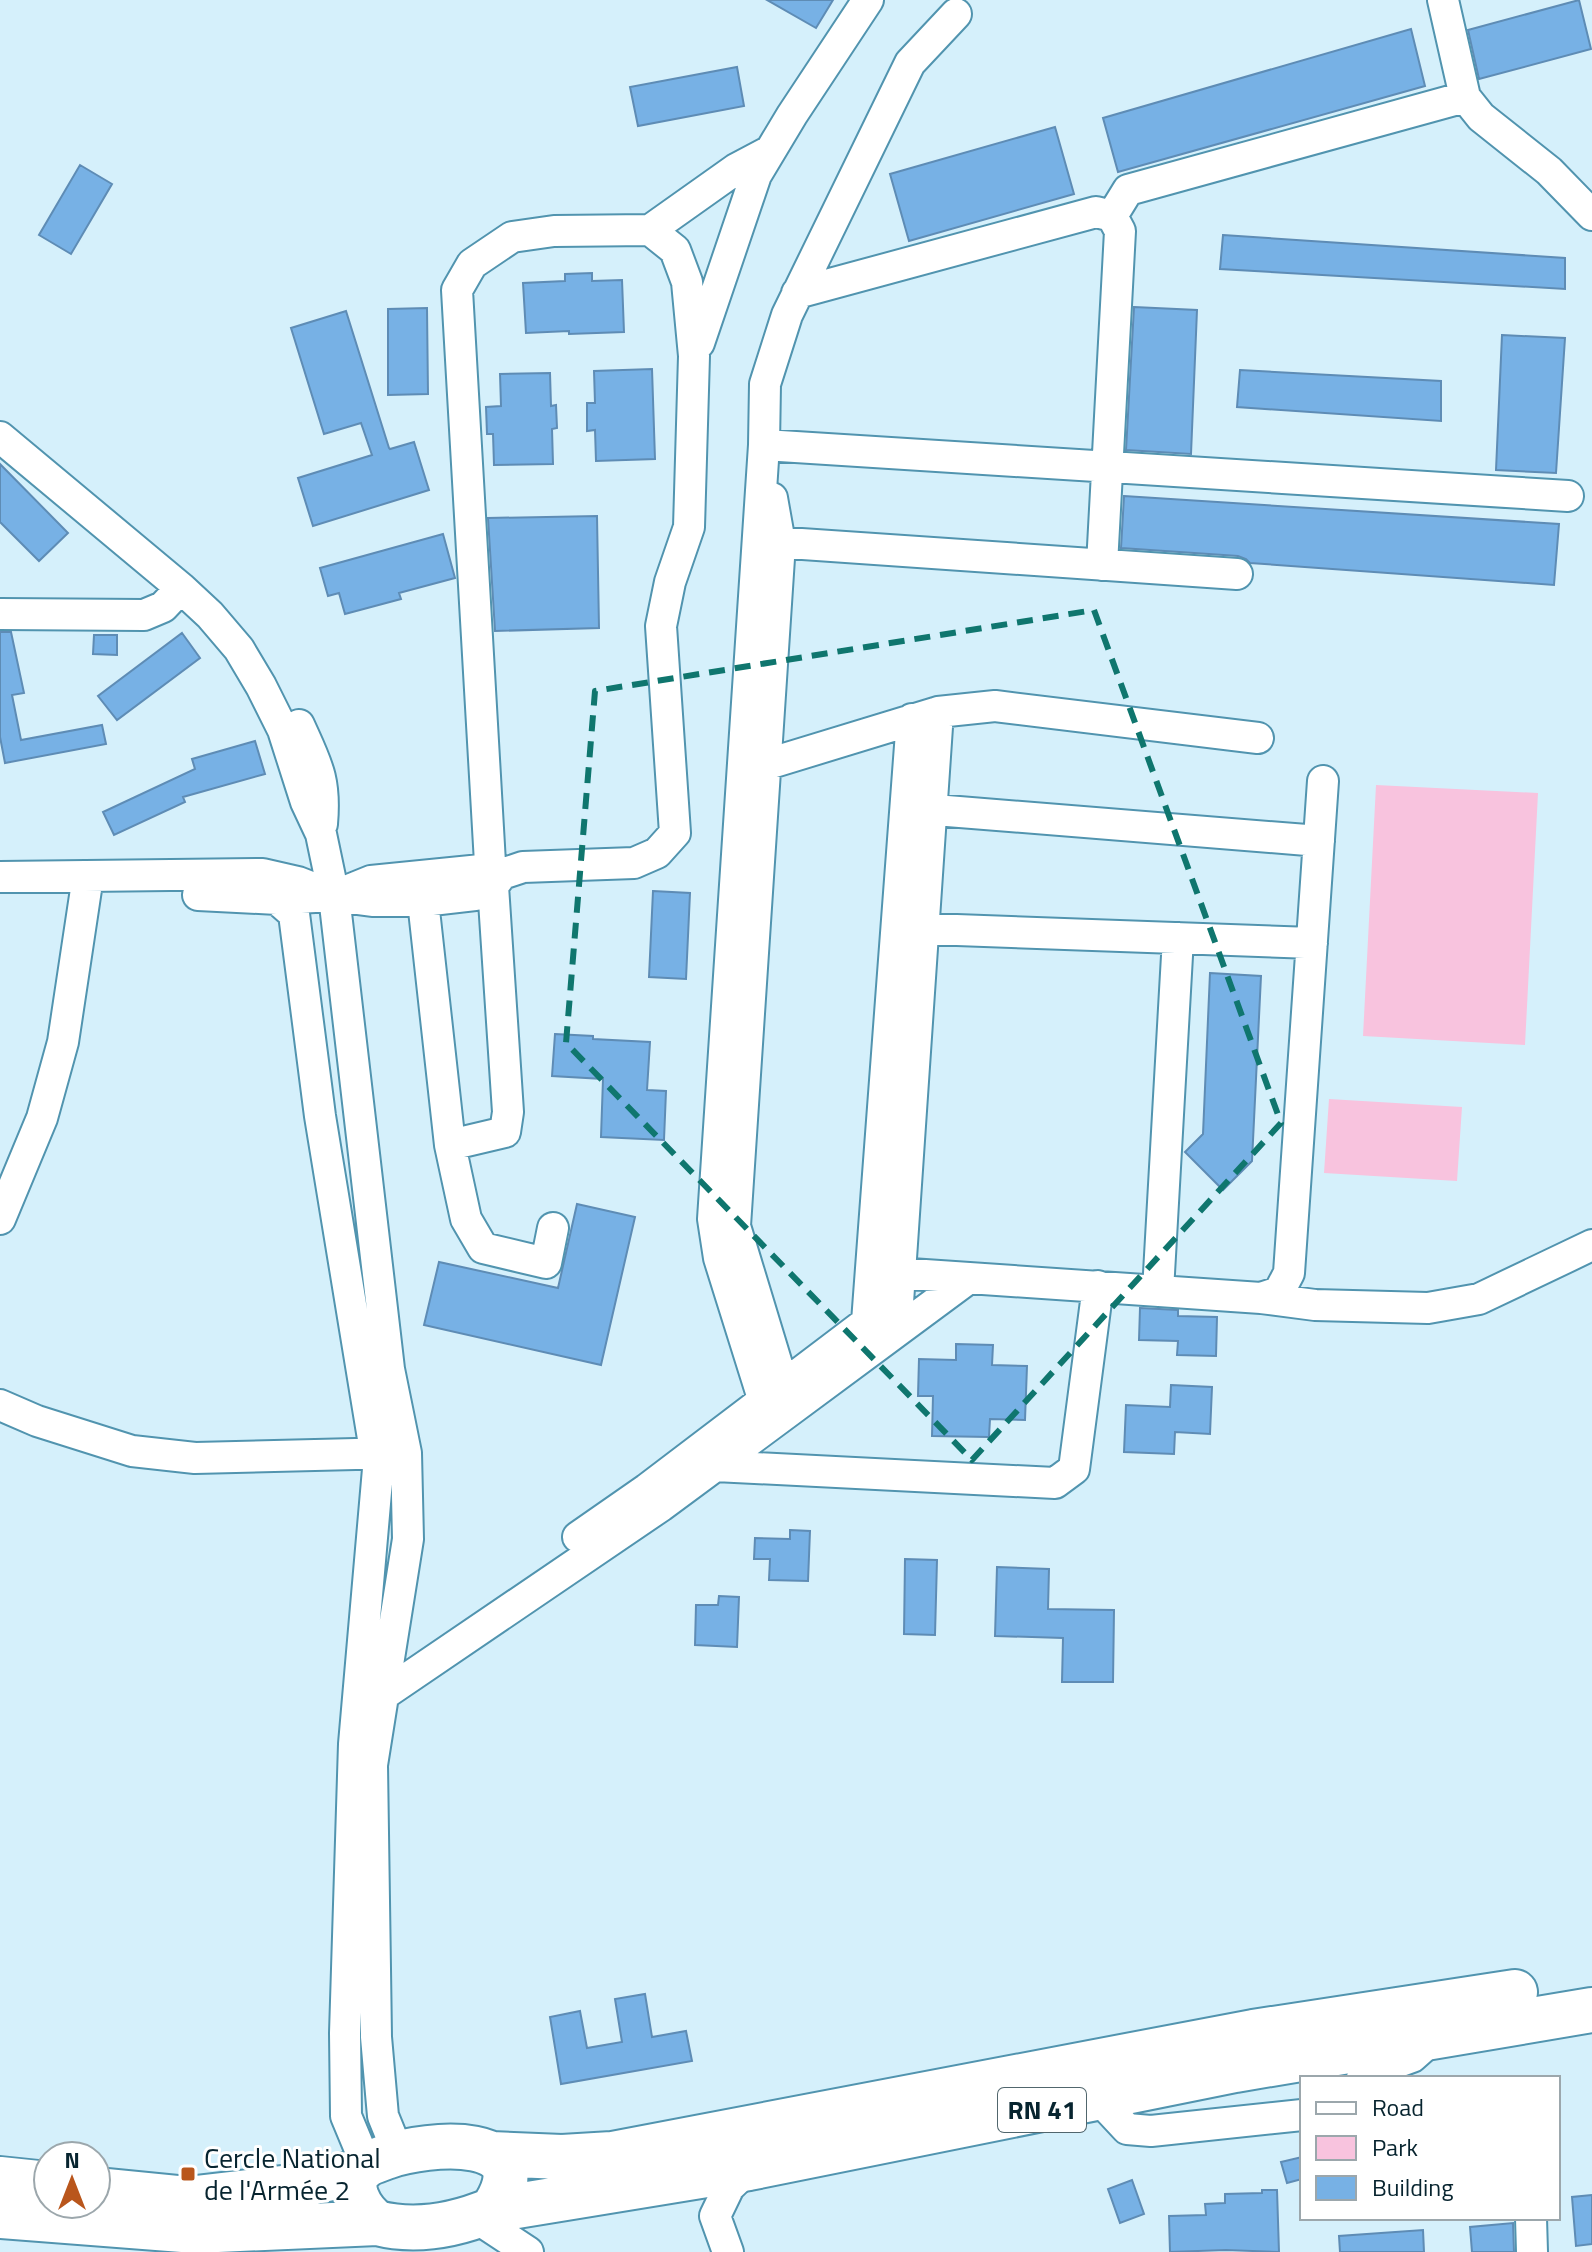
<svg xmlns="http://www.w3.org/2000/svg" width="1592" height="2252" font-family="'Titillium Web',sans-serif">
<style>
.green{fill:#f8c3de}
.building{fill:#77b1e5;stroke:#5e8cb5;stroke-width:2}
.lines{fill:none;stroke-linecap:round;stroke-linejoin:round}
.minor-casing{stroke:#5194af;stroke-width:34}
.highway-casing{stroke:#5194af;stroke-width:48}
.minor{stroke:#fff;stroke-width:30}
.highway{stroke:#fff;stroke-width:44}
.marked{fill:none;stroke:#0f766e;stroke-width:6;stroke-dasharray:16 10;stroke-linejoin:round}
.poi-dot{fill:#b9561c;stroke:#fff;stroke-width:3}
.labels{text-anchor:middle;stroke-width:6;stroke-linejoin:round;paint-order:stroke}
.shield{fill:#fff;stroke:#51666d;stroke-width:2}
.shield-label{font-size:26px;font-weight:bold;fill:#07242f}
.poi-label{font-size:28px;fill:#07242f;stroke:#fff;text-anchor:start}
</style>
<rect width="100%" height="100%" fill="#d5f0fb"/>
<path class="green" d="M1376 785 1538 793 1525 1045 1363 1036Z
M1329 1099 1462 1107 1457 1181 1324 1173Z"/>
<path class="building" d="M767 0H833L816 28Z
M1579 0 1591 49 1479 79 1468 30Z
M1411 29 1425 86 1118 172 1103 118Z
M737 67 744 106 638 126 630 87Z
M1055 127 1074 194 909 241 890 174Z
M80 165 112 184 71 254 39 235Z
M1223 235 1565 258V289L1220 269Z
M592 273V281L622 280 624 332 569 334V331L526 333 523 283 565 281V274Z
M1134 307 1197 310 1191 454 1126 450Z
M427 308 428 394 388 395V309Z
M346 311 389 448 390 449 414 442 429 490 313 526 298 478 372 455 361 423 324 434 291 328Z
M1502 335 1565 338 1556 473 1496 470Z
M652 369 655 459 596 461 595 430 587 431V403H595L594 371Z
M1240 370 1441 381V421L1237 407Z
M550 373 551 406 556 405 557 428 552 429 553 464 494 465 493 434H487L486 407 501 406 500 374Z
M0 464 68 533 39 561 0 522Z
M1124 496 1559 524 1554 585 1250 563 1246 559 1238 556 1121 548Z
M597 516 599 628 495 631 488 518Z
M443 534 455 578 399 593 401 599 345 614 339 593 328 596 320 568Z
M0 632H11L24 693 12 695 21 740 102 725 106 744 5 763 0 737Z
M182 633 200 658 117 720 98 696Z
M94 635H117V655L93 654Z
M255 741 265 774 183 797 185 802 114 835 103 812 195 769 192 759Z
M653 891 690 893 686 979 649 977Z
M1210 973 1261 976 1252 1161 1223 1190 1185 1152 1203 1134Z
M555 1034 593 1036V1039L650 1042 647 1090 666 1091 664 1140 601 1137 603 1079 552 1076Z
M577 1204 635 1217 601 1365 424 1325 439 1262 558 1288Z
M1140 1308 1178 1310V1316L1217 1317 1216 1356 1177 1355 1178 1341 1139 1340Z
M956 1344 993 1345 992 1365 1027 1366 1025 1420 990 1419 989 1437 932 1436 933 1396H918L919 1359 956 1360Z
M1171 1385 1212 1387 1210 1434 1175 1432 1174 1454 1124 1452 1126 1405 1170 1407Z
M790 1530 810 1531 808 1581 769 1580 770 1559H754L755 1538 790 1539Z
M905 1559 937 1560 935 1635 904 1634Z
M997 1567 1049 1569 1048 1609 1114 1610 1113 1682H1062L1063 1638 995 1636Z
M719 1596 739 1597 737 1647 695 1645 696 1605H718Z
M645 1994 652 2037 686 2031 692 2061 561 2084 550 2017 580 2011 587 2048 622 2042 615 1999Z
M1302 2157V2179L1287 2183 1281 2162Z
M1132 2180 1144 2214 1120 2223 1108 2189Z
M1262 2190H1277L1279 2252 1226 2250 1170 2252 1169 2216 1206 2215 1205 2204 1225 2203V2194L1262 2193Z
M1592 2195V2244L1576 2246 1572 2197Z
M1513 2223 1514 2252H1472L1470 2227Z
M1423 2230 1424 2252H1340L1339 2236Z"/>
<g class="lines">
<g class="minor-casing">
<path id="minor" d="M1443 0 1465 97 1481 117 1549 171 1592 215
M1112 216 1128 190 1465 97
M650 230 736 169 770 151
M797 293 1096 212 1112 216 1120 231 1102 565
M699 343 756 175 792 115 868 0
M0 437 181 588 210 615 239 649 261 686 283 730 306 802 321 834 334 896 389 1369 406 1453 408 1539 372 1765 376 2037 383 2116 398 2153
M764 445 1568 496
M772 498 780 543 735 1226 789 1404
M759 541 1237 574
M0 614 144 615 163 607 181 588
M299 725C317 765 326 779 322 824
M748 770 938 712 995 706 1258 738
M910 808 1319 841
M0 877 263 874 298 882 334 896 371 881 481 870 490 863
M198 895 277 899 334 896 372 901H423L475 895 493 886
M277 899 294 914 320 1116 378 1469 354 1744 345 2033 346 2116 366 2164
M423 901 450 1145 466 1219 483 1248 546 1263 553 1228
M902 928 1312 943
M450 1145 505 1132 508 1112 493 886 502 874 523 867 634 863 657 853 675 833 661 626 670 582 689 527 694 356 687 282 675 250 650 230 554 231 512 237 472 264 457 290 490 863 502 874
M0 1219 42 1118 63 1042 88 876
M881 1272 1261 1298 1315 1305 1428 1308 1479 1299 1592 1245
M1158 1291 1178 938
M1261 1298 1279 1292 1289 1273 1323 781
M884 1328 896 1332 969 1278
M0 1405 37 1421 132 1451 195 1458 396 1453
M771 1424 719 1258 713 1219 764 445 765 384 787 315 910 63 956 14
M715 1466 1055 1483 1074 1469 1098 1286
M578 1537 647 1489 867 1322 912 719
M375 1699 383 1695 661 1506 896 1332 938 712
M1362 2078 1368 2073 1412 2057 1421 2049
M1099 2099 1127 2129 1151 2131 1302 2115
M475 2217 528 2252
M1531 2218 1532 2252
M728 2252 715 2216 729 2187 749 2168"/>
</g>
<g class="highway-casing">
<path id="highway" d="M491 2154 562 2157 612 2154 1253 2032 1515 1992
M0 2179 48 2184
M96 2190 187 2199 291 2187 358 2172
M492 2210 749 2168 1235 2070 1592 2010
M0 2216 195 2231 377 2223C416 2233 456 2225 492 2210 545 2132 427 2142 386 2157 379 2160 370 2162 364 2167 343 2184 361 2211 377 2223"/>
</g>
<use href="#minor" class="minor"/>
<use href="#highway" class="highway"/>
</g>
<path class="marked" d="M1094 610 1281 1123 972 1460 566 1043 595 691Z"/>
<rect class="poi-dot" x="180" y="2166" width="16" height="16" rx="4"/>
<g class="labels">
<rect class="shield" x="998" y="2088" width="88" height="44" rx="6"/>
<g class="shield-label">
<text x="1042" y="2119">RN 41</text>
</g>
<g class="poi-label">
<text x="204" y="2168">Cercle National<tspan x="204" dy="32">de l'Armée 2</tspan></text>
</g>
</g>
<rect x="1300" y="2076" width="260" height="144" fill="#ffffff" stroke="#9ca7ac" stroke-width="2"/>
<rect x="1316" y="2102" width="40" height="12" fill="#ffffff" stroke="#9ca7ac" stroke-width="2"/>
<text x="1372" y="2116" font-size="24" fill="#07242f">Road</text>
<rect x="1316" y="2136" width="40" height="24" fill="#f8c3de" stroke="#9ca7ac" stroke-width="2"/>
<text x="1372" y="2156" font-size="24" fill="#07242f">Park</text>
<rect x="1316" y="2176" width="40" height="24" fill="#77b1e5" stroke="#9ca7ac" stroke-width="2"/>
<text x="1372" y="2196" font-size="24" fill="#07242f">Building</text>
<g transform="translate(72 2180)"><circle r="38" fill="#ffffff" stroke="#9ca7ac" stroke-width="2"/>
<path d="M0-6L14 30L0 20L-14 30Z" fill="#b9561c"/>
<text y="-12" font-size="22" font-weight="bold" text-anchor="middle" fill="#07242f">N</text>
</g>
</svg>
